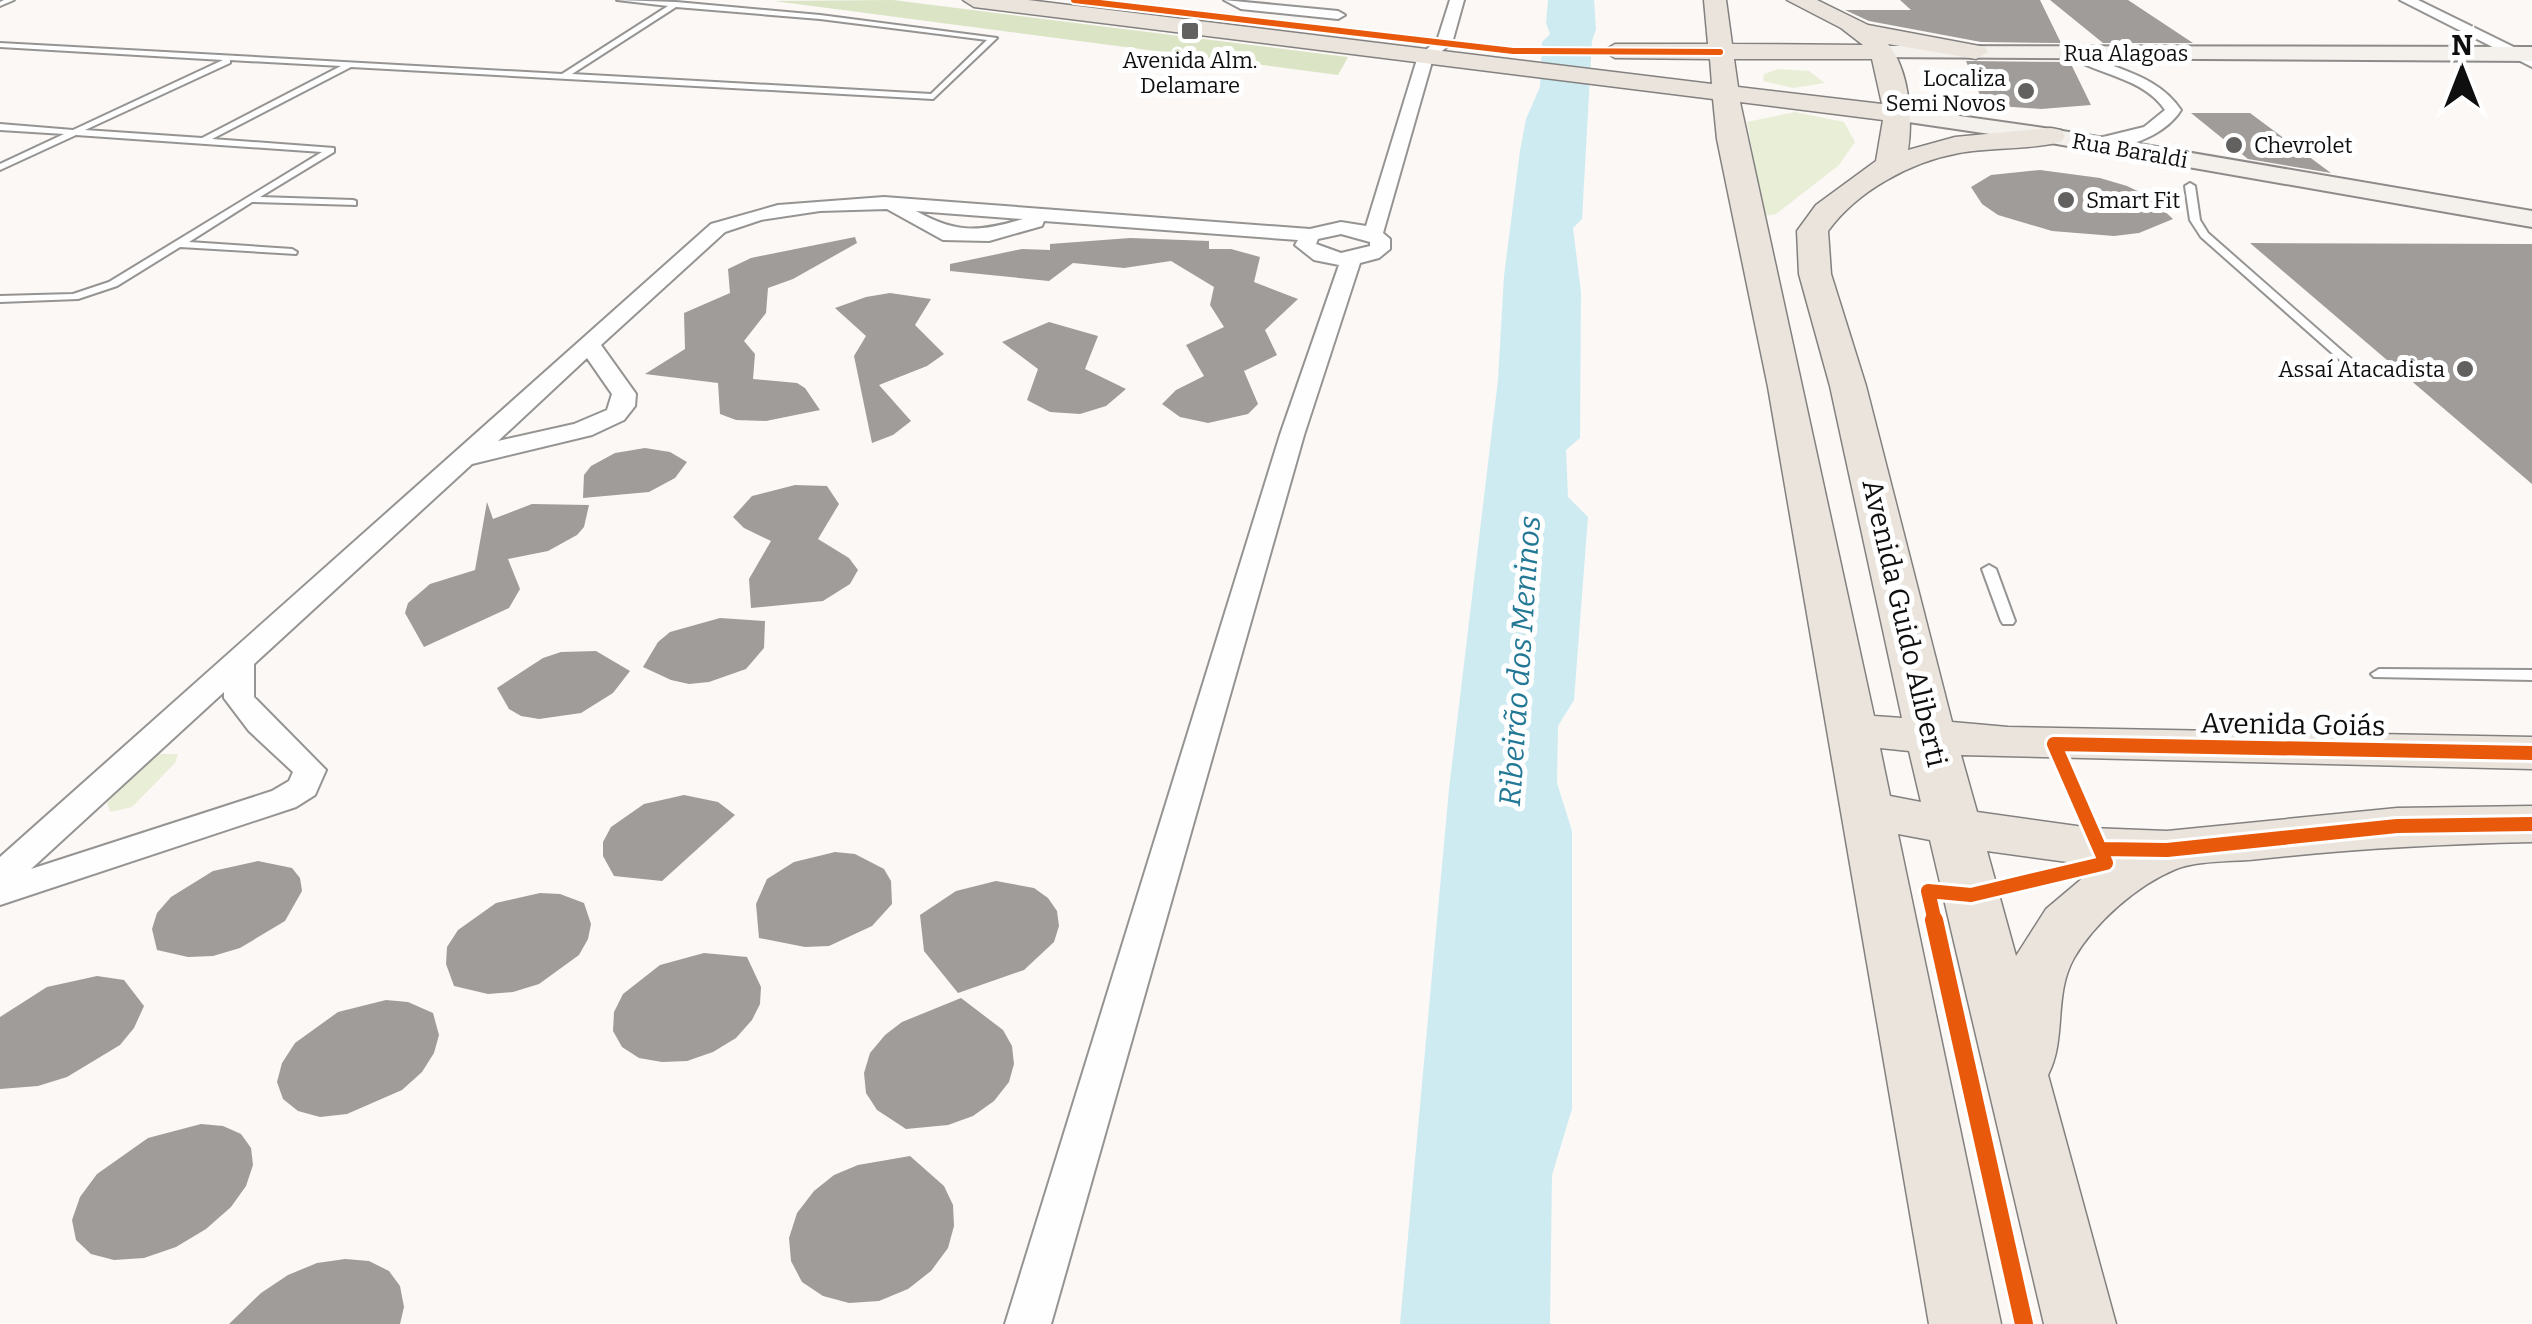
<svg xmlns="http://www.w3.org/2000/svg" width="2532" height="1324" font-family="Bitter,serif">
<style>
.green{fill:#e9eed7}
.forest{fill:#dbe5c6}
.water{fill:#ceebf2}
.building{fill:#9f9c9a}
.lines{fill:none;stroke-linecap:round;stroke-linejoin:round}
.lane-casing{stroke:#959493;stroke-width:4}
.street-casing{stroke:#959493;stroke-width:4}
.secondary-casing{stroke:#8c8b89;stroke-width:4}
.primary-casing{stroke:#838180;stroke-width:3}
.lane{fill:#fefefe;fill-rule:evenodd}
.street{fill:#fefefe;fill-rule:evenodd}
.secondary{fill:#f4f1ec;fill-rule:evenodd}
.primary{fill:#eae4dc;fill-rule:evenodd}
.cycleway-far2-casing{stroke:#fff;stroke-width:10}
.cycleway-far1-casing{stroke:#fff;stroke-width:20}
.cycleway-casing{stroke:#fff;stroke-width:24}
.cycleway-far2{stroke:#e8590c;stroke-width:6}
.cycleway-far1{stroke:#e8590c;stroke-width:14}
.cycleway{stroke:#e8590c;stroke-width:18}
.poi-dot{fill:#626160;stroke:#fff;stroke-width:4}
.labels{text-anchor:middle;stroke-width:10;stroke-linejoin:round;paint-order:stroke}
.far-street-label{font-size:22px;fill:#0f0f0f;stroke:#fff}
.far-poi-label{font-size:22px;fill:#0f0f0f;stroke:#fff;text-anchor:end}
.street-label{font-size:28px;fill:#0f0f0f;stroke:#fff}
.water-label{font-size:30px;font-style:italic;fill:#237896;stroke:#fff}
</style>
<rect width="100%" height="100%" fill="#fbf8f5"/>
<path class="green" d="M1778 69 1809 71 1825 83 1793 88 1763 81 1764 74Z
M1795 112 1844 122 1855 142 1839 165 1776 214 1764 216 1747 122Z
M155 754H178L175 763 132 807 110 812 107 803Z"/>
<path class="forest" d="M893 0 1348 57 1338 75 774 1Z"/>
<path class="water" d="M1548 0H1594L1596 29 1592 41 1582 219 1573 228 1581 292 1580 438 1566 450 1568 497 1588 517 1574 700 1558 726 1557 783 1572 831V1109L1552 1175 1550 1324H1400L1449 789 1498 380 1504 276 1520 151 1526 119 1540 87 1542 42 1550 34 1546 23Z"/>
<path class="building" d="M1900 0H2040L2061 43 1981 42 1869 21 1845 10H1911Z
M2050 0H2128L2193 43H2103Z
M1966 61 2070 62 2091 105 2041 109 1984 105Z
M2191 113H2250L2331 173 2248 159Z
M2040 170 2100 178 2127 186 2148 196 2173 219 2139 233 2114 236 2052 231 1998 215 1982 204 1971 187 1991 175Z
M855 237 857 243 793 279 768 288 766 313 744 341 755 354 753 379 797 383 805 388 820 410 766 421 736 420 720 414 718 383 645 374 685 349 684 313 730 293 728 269 751 258Z
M1130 238 1209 241V249H1231L1260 257 1254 282 1298 299 1265 330 1277 355 1244 371 1258 404 1248 414 1208 423 1180 417 1162 404 1176 390 1204 376 1186 345 1224 327 1210 305 1214 287 1171 261 1124 268 1073 263 1049 281 950 271V264L1022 249 1050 250V244Z
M2250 243 2532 244V484Z
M890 293 931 299 915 325 944 354 927 366 879 385 911 421 893 435 872 443 854 356 866 336 835 308 866 297Z
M1049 322 1098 336 1085 369 1126 389 1106 406 1080 414 1050 412 1027 400 1038 369 1002 342Z
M645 448 670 452 687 462 675 478 649 492 583 498 584 475 591 466 615 453Z
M795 485 827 486 839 504 818 539 849 558 858 570 850 584 823 601 751 608 749 579 771 541 744 528 733 517 752 496Z
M487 502 493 519 532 504 589 505 584 527 577 535 548 551 508 559 520 589 509 608 424 647 405 613 408 603 430 584 475 570Z
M720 618 765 621 764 648 746 669 709 682 689 684 671 680 643 667 658 642 670 632Z
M596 651 630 671 613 693 581 713 539 719 521 716 509 709 497 688 543 658 561 652Z
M684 795 718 802 735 815 662 881 614 876 603 856V842L611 827 644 804Z
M835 852 855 854 884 869 891 881 892 904 872 926 829 946 805 947 759 938 756 904 767 879 794 862Z
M258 861 292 868 300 878 302 891 285 921 240 948 213 956 188 957 157 950 152 929 157 913 171 897 213 871Z
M996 881 1034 888 1048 898 1057 911 1059 926 1054 942 1024 970 958 993 924 951 920 915 956 891Z
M540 893 560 894 584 903 591 924 588 939 579 955 539 984 513 992 488 994 454 986 446 964 447 947 458 930 496 903Z
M704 953 747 957 761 987 760 1004 752 1020 736 1038 713 1052 687 1061 662 1062 639 1058 622 1047 613 1031 614 1012 623 994 660 965Z
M97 976 124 980 144 1006 134 1028 120 1045 67 1077 38 1086 0 1089V1017L47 987Z
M961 998 1003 1030 1012 1046 1014 1064 1009 1082 994 1101 973 1116 948 1125 906 1129 877 1110 866 1093 864 1073 870 1053 885 1035 902 1022Z
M386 1000 408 1002 433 1013 439 1035 434 1053 422 1072 402 1090 347 1114 320 1117 298 1111 283 1099 277 1082 282 1063 295 1043 338 1012Z
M201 1124 223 1126 241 1134 251 1148 253 1165 246 1186 231 1207 206 1229 176 1247 144 1258 114 1260 91 1254 76 1240 72 1220 80 1197 97 1174 148 1138Z
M910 1156 944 1186 953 1205 954 1226 948 1248 931 1271 908 1289 879 1301 849 1303 823 1296 802 1282 791 1261 789 1238 797 1213 814 1191 834 1175 858 1165Z
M345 1259 369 1261 389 1271 400 1286 404 1307 400 1324H229L261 1293 288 1275 317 1263Z"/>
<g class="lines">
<g class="lane-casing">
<path id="lane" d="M4 0H14L0 6V2Z
M617 0 676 2 820 15 997 38 933 99 351 67 212 139 334 148V152L260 197 353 200 356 201V205L252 202 189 242 292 249 297 252 296 254 180 247 117 286 78 299 0 302V296L73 294 109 282 322 152 76 135 0 170V164L64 134 0 130V124L73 130 223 60 0 47V43L562 74 668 6ZM676 7 820 19 987 40 931 94 572 74ZM230 60 341 66 202 138 85 130 230 63Z
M2190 183 2195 186 2200 220 2208 233 2357 364V368H2349L2201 237 2190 220 2185 186Z
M1989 565 1996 569 2015 621 2013 624H2003L2001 621 1982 569Z
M2379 669 2532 670V680L2374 677 2371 674Z"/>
</g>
<g class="street-casing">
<path id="street" d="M1224 0 1338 11 1345 15 1338 19 1241 9Z
M1450 0H1464L1452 43 1433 58 1383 233 1390 239V249L1379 258 1360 263 1304 435 1051 1324H1005L1280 435 1339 265 1314 260 1295 245 1298 240 1044 221 1042 226 989 241 943 240 887 209 820 211 761 220 725 232 601 345 636 394 635 406 624 420 592 435 472 464 254 664V697L326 770 315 795 296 807 0 905V857L711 224 778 205 884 197 1310 229 1341 222 1366 226 1418 56 1437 41ZM916 211 1023 219C979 232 957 234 916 211ZM1341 234 1370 242V246L1341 253 1316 244 1318 239ZM587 358 612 394 607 410 574 424 498 441ZM224 692V698L249 731 293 772 289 781 272 791 31 869Z
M2400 0H2418L2532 56V67Z
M2068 50H2078C2115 71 2156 73 2181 110 2165 136 2122 152 2091 148V140L2144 127 2165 110C2144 78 2099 75 2068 56Z"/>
</g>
<g class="secondary-casing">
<path id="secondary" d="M1882 46 2532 47V61L1874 57 1871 52Z
M1896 107 2051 129 2532 211V227L2051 143 1888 119 1884 114Z"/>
</g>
<g class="primary-casing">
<path id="primary" d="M963 0H1028L1712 84 1710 59 1615 58 1603 51 1615 44H1708L1704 0H1726L1732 44 1863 45 1841 28 1787 0H1817L1868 25 1985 47 1988 52 1976 59 1888 44C1909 70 1913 117 1908 150L1955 137 2051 128 2061 130 2065 136 2061 142C2028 150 1993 147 1959 153 1910 162 1857 191 1828 231L1831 274 1866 386 1952 722 2008 727 2532 737V769L1961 755 1977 812 2091 828 2167 831 2397 808 2532 806V842C2439 844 2351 849 2259 859 2234 862 2199 860 2176 869 2137 885 2095 922 2074 958 2053 995 2067 1039 2048 1075L2116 1324H2044L1930 840 1898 834 2001 1324H1929L1768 387 1717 139 1713 99 974 7ZM1734 59H1872L1882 104 1738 87ZM1740 102 1883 120 1876 161 1816 205 1797 231 1799 274 1830 386 1902 718 1874 716ZM1880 748 1909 751 1921 802 1890 796ZM1987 851 2097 866 2046 909 2016 956Z"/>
</g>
<use href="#lane" class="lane"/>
<use href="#street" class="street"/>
<use href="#secondary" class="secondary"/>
<use href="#primary" class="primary"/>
<g class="cycleway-far2-casing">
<path id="cycleway-far2" d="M1074 0 1513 51 1720 52"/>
</g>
<g class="cycleway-far1-casing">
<path id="cycleway-far1" d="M2101 849 2167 850 2397 826 2532 824
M1935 922 1928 891 1971 895 2106 863 2054 744 2532 753"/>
</g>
<g class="cycleway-casing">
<path id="cycleway" d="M1934 920 2024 1324"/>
</g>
<use href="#cycleway-far2" class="cycleway-far2"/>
<use href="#cycleway-far1" class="cycleway-far1"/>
<use href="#cycleway" class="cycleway"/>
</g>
<g class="poi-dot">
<rect x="1180" y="21" width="20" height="20" rx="5"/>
<circle cx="2026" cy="91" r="10"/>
<circle cx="2234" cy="145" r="10"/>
<circle cx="2066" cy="200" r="10"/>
<circle cx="2465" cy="369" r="10"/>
</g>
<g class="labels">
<g class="far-street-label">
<text x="2126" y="61">Rua Alagoas</text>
<text transform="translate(2130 150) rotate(10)" y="8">Rua Baraldi</text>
</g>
<g class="far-poi-label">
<text x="1190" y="68" text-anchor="middle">Avenida Alm.<tspan x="1190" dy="25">Delamare</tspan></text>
<text x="2006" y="86">Localiza<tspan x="2006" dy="25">Semi Novos</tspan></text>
<text x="2254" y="153" text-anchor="start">Chevrolet</text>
<text x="2086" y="208" text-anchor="start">Smart Fit</text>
<text x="2445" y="377">Assaí Atacadista</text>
</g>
<g class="street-label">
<text transform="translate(1905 623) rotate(77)" y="10">Avenida Guido Aliberti</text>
<text transform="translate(2293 724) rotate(1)" y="10">Avenida Goiás</text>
</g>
<g class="water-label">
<text transform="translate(1520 661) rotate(-86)" y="10">Ribeirão dos Meninos</text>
</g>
</g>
<g transform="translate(2462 70)" stroke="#ffffff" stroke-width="8" paint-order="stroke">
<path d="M0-8L18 38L0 25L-18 38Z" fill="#0f0f0f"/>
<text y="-15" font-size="28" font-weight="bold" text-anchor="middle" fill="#0f0f0f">N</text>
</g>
</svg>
